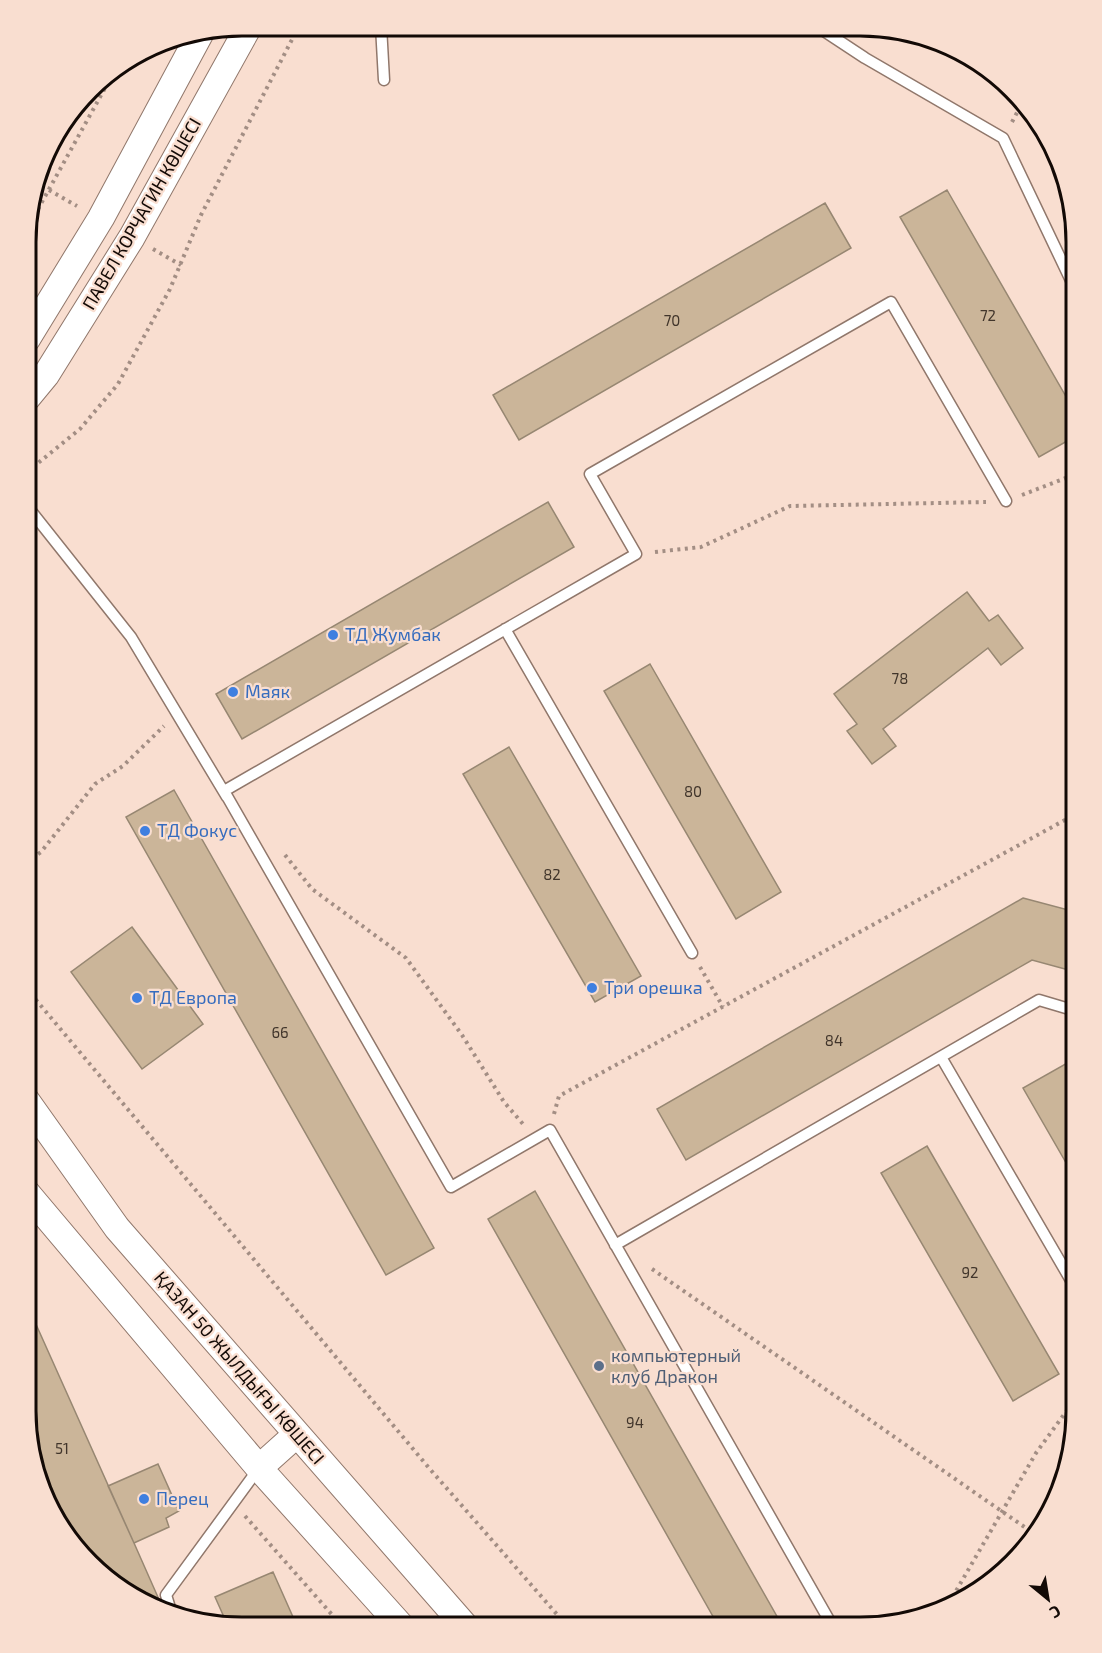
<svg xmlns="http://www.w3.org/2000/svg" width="1102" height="1653" font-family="'Exo 2',sans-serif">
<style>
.building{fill:#cbb599;stroke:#978772;stroke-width:1.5}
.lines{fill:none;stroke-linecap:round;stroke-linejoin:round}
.service-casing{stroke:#90776b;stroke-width:13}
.tertiary-casing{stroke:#90776b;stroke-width:28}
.path{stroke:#a38e84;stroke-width:4;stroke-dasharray:3 4.5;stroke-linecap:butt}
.service{stroke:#fff;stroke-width:10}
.tertiary{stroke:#fff;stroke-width:26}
.shop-dot{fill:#3f7fe0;stroke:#f9ded0;stroke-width:2}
.service-dot{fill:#5c6f8a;stroke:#f9ded0;stroke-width:2}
.labels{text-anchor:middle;stroke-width:4.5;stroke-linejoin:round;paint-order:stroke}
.number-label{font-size:15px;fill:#41352b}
.street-label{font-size:18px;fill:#130a06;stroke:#f9ded0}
.shop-label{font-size:18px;fill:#366cbe;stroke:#f9ded0;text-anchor:start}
.service-label{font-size:18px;fill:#4e5e75;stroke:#f9ded0;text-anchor:start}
.rim{fill:none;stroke:#130a06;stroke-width:3}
</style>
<rect width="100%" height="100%" fill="#f9ded0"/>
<path class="building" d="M947 190 1076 414V436L1039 457 900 217Z
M825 203 851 248 519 440 493 395Z
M548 502 574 547 242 739 216 694Z
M967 592 989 621 998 615 1023 648 1001 665 988 648 883 729 896 746 872 764 847 731 857 724 834 694Z
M650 664 781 892 736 919 604 691Z
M509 747 641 976 595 1002 463 774Z
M174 790 434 1248 386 1275 126 817Z
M1023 898 1076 912V972L1032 960 686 1160 657 1109Z
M132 927 203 1024 142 1069 71 972Z
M1069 1062 1076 1075V1180L1023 1088Z
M927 1146 1059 1374 1013 1401 881 1173Z
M535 1191 783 1627H719L488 1219Z
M26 1302 134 1543 161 1604 110 1583 41 1490 26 1411Z
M158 1464 179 1511 166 1518 169 1527 134 1543 108 1486Z
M273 1572 297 1626H228L215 1597Z"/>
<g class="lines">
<g class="service-casing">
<path id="service" d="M381 26 384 80
M818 27 865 58 1003 138 1076 291
M27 506 131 637 227 797
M505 629 692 953
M941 1057 1076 1289
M615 1245 1039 1000 1076 1011
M170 1608 166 1595 259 1468
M833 1627 550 1130 451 1187 224 791 636 554 590 474 891 302 1006 501"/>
</g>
<g class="tertiary-casing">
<path id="tertiary" d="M27 339 101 218 201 32
M27 398 46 375 132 237 249 26
M26 1100 117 1228 465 1626
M26 1192 259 1468 401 1626
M259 1468 297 1434"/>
</g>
<path class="path" d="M1012 122 1020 107
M49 190 77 206
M27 229 115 70
M153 249 181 265
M27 472 80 429 118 384 170 289 201 215 299 26
M1022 495 1076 474
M655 552 701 547 790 506 986 502
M285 855 312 889 406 958 462 1035 504 1102 523 1124
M26 863 41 852 95 784 123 766 164 726
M700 967 723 1007
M26 988 429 1468 568 1627
M554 1114 559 1096 1076 814
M652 1269 1036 1535
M245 1516 342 1626
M945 1610 1036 1453 1076 1398"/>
<use href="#service" class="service"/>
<use href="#tertiary" class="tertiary"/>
</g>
<g class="shop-dot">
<circle cx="333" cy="635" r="6"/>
<circle cx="233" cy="692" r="6"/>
<circle cx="145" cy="831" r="6"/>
<circle cx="592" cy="988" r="6"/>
<circle cx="137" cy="998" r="6"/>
<circle cx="144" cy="1499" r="6"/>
</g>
<circle class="service-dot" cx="599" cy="1366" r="6"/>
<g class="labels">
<g class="number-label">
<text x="988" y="321">72</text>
<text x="672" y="326">70</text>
<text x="900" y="684">78</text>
<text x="693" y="797">80</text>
<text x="552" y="880">82</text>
<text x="280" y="1038">66</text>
<text x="834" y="1046">84</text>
<text x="970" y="1278">92</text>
<text x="635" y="1428">94</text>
<text x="62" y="1454">51</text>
</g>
<g class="street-label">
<text transform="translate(142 214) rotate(-60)" y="6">ПАВЕЛ КОРЧАГИН КӨШЕСІ</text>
<text transform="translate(239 1368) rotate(49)" y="6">ҚАЗАН 50 ЖЫЛДЫҒЫ КӨШЕСІ</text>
</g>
<g class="shop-label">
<text x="345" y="641">ТД Жумбак</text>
<text x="245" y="698">Маяк</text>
<text x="157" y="837">ТД Фокус</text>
<text x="604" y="994">Три орешка</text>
<text x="149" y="1004">ТД Европа</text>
<text x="156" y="1505">Перец</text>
</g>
<g class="service-label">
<text x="611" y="1362">компьютерный<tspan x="611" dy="21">клуб Дракон</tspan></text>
</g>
</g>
<path d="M0 0H1102V1653H0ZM242 36H860A206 206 0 0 1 1066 242V1411A206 206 0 0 1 860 1617H242A206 206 0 0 1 36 1411V242A206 206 0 0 1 242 36Z" fill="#f9ded0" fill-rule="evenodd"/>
<path class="rim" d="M242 36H860A206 206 0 0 1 1066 242V1411A206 206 0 0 1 860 1617H242A206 206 0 0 1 36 1411V242A206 206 0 0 1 242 36Z"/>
<g transform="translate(1048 1599) rotate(150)" stroke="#f9ded0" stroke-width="4.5" paint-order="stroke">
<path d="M0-4.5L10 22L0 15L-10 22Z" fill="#130a06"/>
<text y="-9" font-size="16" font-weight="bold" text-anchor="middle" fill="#130a06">С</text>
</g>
</svg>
